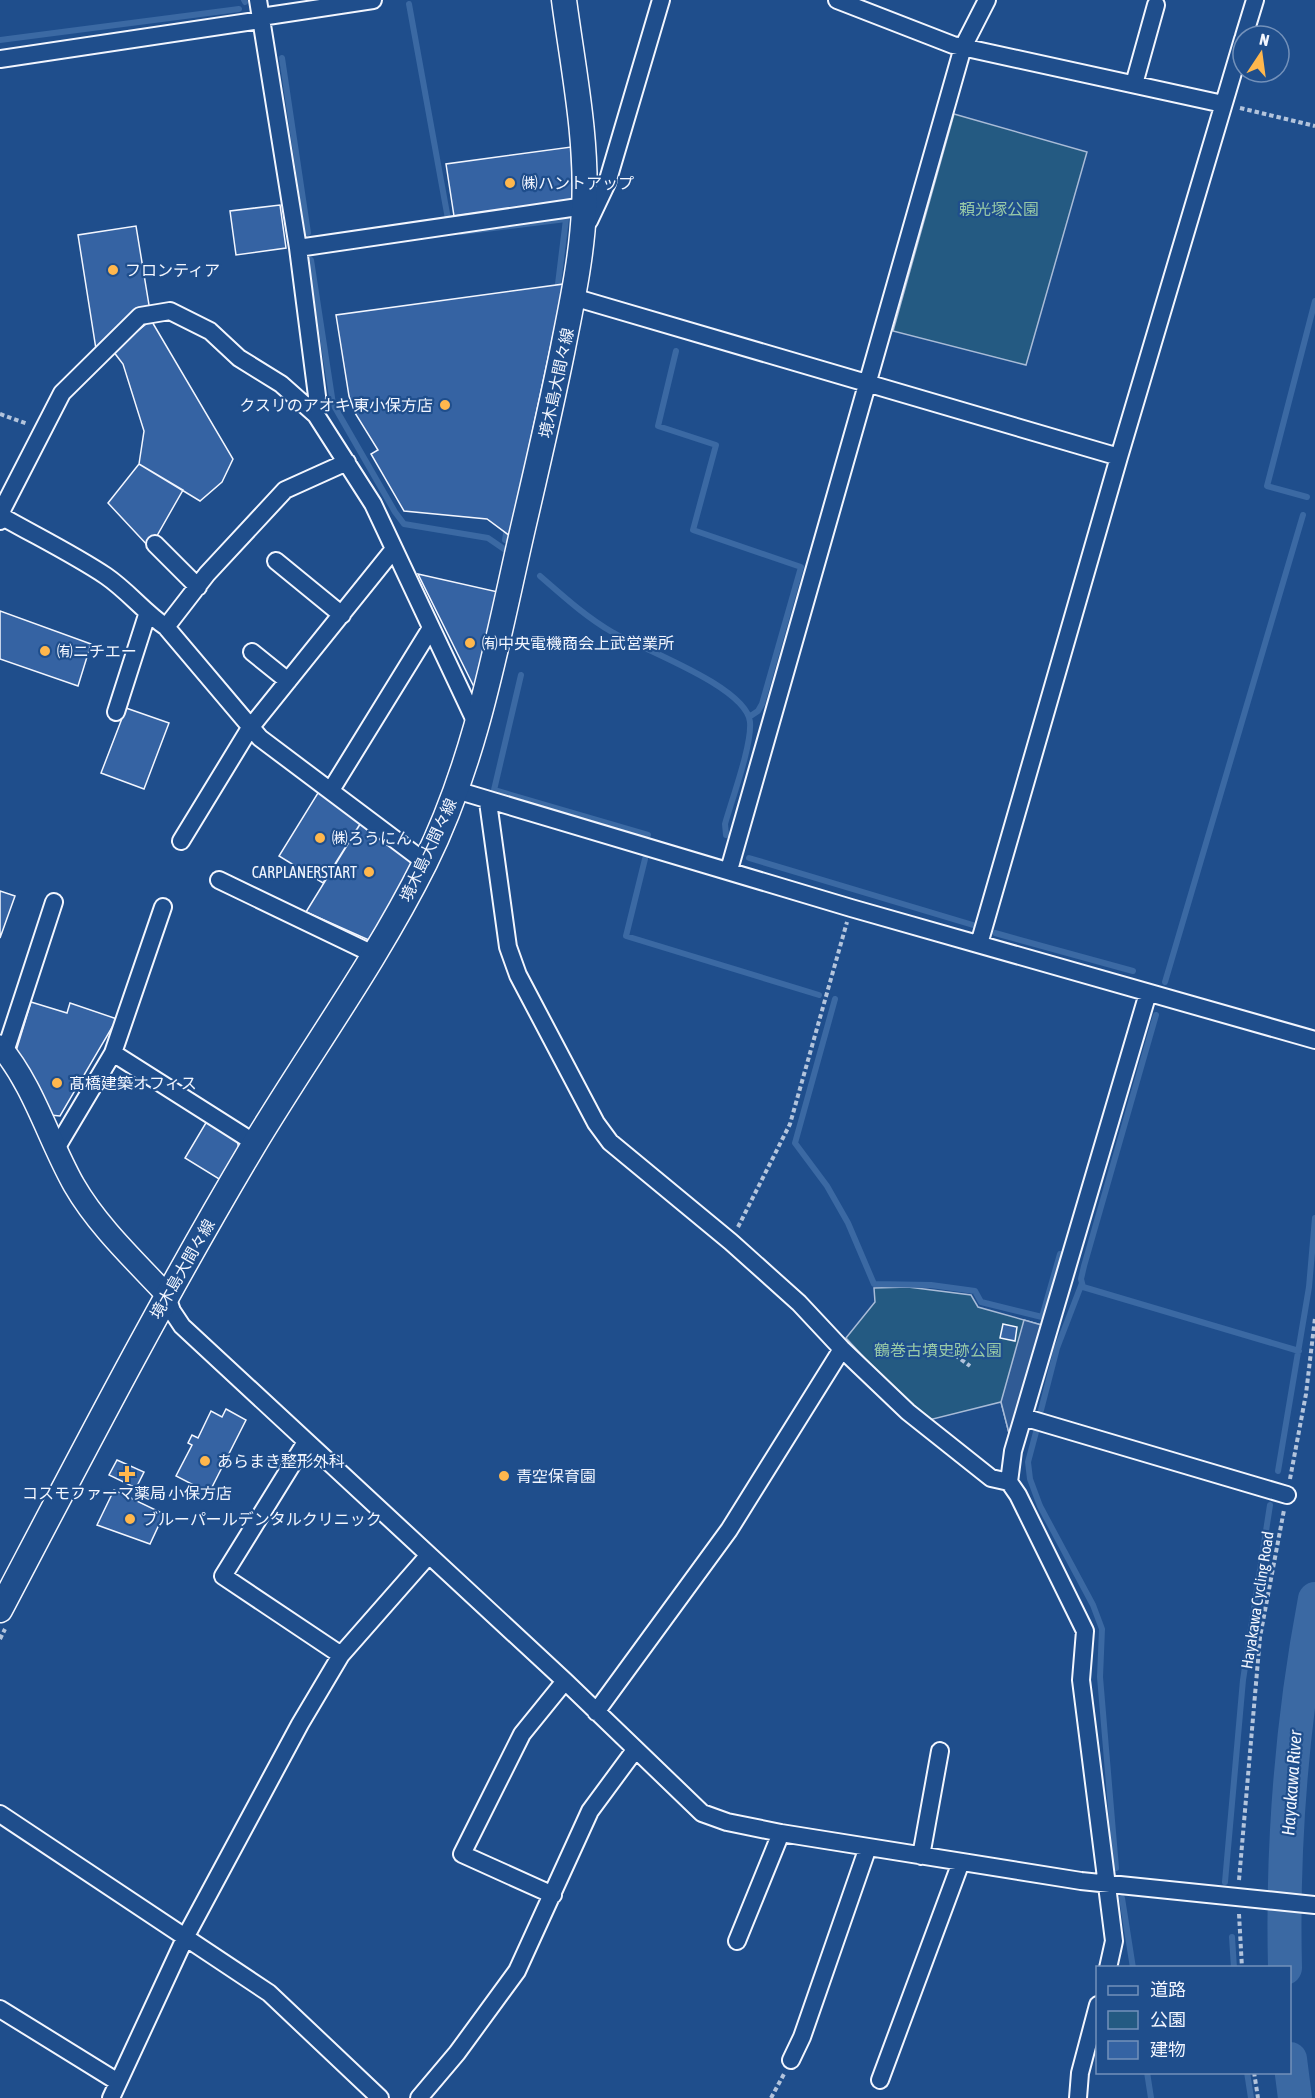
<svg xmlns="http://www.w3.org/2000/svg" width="1315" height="2098" font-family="'Asap Condensed','Noto Sans JP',sans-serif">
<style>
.green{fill:#245a82;stroke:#a8bbd7;stroke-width:1.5}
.parking{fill:#305b95;stroke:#a8bbd7;stroke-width:1.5}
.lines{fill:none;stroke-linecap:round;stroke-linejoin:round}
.stream{stroke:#3b69a3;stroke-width:6}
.river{stroke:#3b69a3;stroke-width:34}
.building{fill:#3563a3;stroke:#f2f6ff;stroke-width:1.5}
.minor-casing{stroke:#f2f6ff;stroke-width:20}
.tertiary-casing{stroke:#f2f6ff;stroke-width:24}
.secondary-casing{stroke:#f2f6ff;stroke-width:27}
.path{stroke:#b3c4dc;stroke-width:4;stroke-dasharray:4.5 3;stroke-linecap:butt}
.minor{stroke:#1f4e8c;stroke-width:16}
.tertiary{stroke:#1f4e8c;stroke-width:21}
.secondary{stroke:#1f4e8c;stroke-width:24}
.poi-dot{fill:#ffb74d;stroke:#1f4e8c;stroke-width:2}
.labels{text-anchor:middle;stroke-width:4.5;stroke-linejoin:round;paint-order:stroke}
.poi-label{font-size:16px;fill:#f2f6ff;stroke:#1f4e8c;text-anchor:start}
.park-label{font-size:16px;fill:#97c8a6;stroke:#1f4e8c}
.street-label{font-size:16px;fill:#f2f6ff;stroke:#1f4e8c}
.water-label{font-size:18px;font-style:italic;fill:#f2f6ff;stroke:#1f4e8c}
</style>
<rect width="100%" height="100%" fill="#1f4e8c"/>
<path class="green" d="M954 114 1087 152 1026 365 893 331Z
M908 1287 971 1295 978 1307 1045 1326 1010 1437 1001 1402 929 1420 885 1380 846 1338 875 1302 874 1288Z"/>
<path class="parking" d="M1024 1320 1045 1326 1010 1437 1001 1402Z"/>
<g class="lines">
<path class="stream" d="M244 0 245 2
M409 4 448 219
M0 40 239 9
M282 58 308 233
M461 232 566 219 557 292
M311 260 333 404 395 512 404 524 488 538 504 549
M676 351 658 426 716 445 693 530 801 567 762 704 758 711 749 717
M1307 497 1267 486 1315 301
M505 540 507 528
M540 576C563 596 586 617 612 632 642 649 747 687 750 722 752 745 732 799 725 824L726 835
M521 675 494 790 648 835
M749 858 973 925
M645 859 626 936 819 995
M995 933 1133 971
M1165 982 1303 515
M835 999 795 1143 827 1186 848 1223 874 1284 931 1285 975 1291 981 1302 1042 1317 1060 1254
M1156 1015 1084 1266 1081 1279 1083 1287 1299 1351
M1041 1410 1057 1348 1082 1283
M1036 1432 1028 1462 1030 1479 1040 1506 1093 1605 1102 1629 1100 1677 1116 1868
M1278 1471 1309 1287 1315 1218
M1225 1882 1243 1680 1270 1505
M1122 1898 1133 1968
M1232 1937 1234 1968
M1147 2072 1151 2098
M1247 2072 1251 2098"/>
<path class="river" d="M1285 1968C1282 1845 1292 1720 1315 1599
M1290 2059 1295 2098"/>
</g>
<path class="building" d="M571 147 573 201 454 216 446 164Z
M280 205 286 248 236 255 230 211Z
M136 226 149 305 96 349 78 235Z
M564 284 510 536 487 519 404 511 371 454 378 450 355 413 349 396 336 315Z
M151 320 233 459 222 482 200 501 139 464 144 431 123 364 113 351Z
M139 464 183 490 150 548 108 503Z
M418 574 498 592 477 693Z
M0 611 91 644 78 686 0 659Z
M126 708 169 723 144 789 101 773Z
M321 788 362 821 323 883 279 856Z
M362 821 415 861 371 941 306 912Z
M0 891 15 896 0 938Z
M31 1002 67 1013 70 1003 117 1019 60 1116 50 1115 16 1051Z
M207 1121 237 1139 240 1155 224 1182 185 1158Z
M1003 1324 1017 1327 1015 1341 1000 1338Z
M226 1409 246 1420 209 1493 176 1476 192 1445 188 1443 192 1435 198 1438 211 1411 222 1417Z
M117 1460 144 1472 136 1488 109 1475Z
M114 1490 164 1514 150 1544 97 1525Z"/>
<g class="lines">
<g class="minor-casing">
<path id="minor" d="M258 0 298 248 317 396 316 415 373 504 477 725
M837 0 953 45 1223 104
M261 17 373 0
M1244 36 1255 0
M0 59 261 20
M1134 84 1156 5
M589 221 607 183 661 0
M298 248 585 206
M573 297 1119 457
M1 516C36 536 73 554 106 576 128 591 144 612 166 627L260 738 425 862
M0 521 3 508 62 393 140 316 170 311 210 331 239 358 281 384 316 415
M155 544 198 587
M276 561 342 615
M166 627 207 574 285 490 347 462
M252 652 288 681
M116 712 147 615
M331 790 431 628
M456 790 851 908 1315 1040
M488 802 508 947 518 975 596 1123 610 1142 731 1242 799 1303 842 1349 908 1412 991 1478 1009 1482 1018 1495 1085 1631 1081 1680 1114 1941 1108 1968
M181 841 250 728 394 549
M729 870 963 47 987 0
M219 880 373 954
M979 944 1119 457 1243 39
M5 1052 54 902
M113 1053 255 1143
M57 1147 113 1053 163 907
M166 1294 172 1311 182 1326 565 1681 702 1813 727 1822 781 1833 1081 1881 1315 1905
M1023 1417 1287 1495
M306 1442 223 1576 341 1655
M1009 1482 1013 1451 1148 993
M596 1712 729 1530 842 1349
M0 1814 269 1993 380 2098
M921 1856 940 1751
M553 1895 462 1854 522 1734 565 1681
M737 1941 781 1833
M0 2009 118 2082
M791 2060 802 2037 868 1847
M880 2080 961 1862
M111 2098 186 1936 300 1724 341 1655 428 1556
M419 2098 457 2053 517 1971 590 1811 635 1750
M1078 2098 1080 2073 1098 2005"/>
</g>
<g class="tertiary-casing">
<path id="tertiary" d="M0 1046C34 1086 48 1139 74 1185 97 1225 134 1260 166 1294"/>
</g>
<g class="secondary-casing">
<path id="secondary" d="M0 1610C82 1454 162 1299 252 1148 309 1053 375 963 425 863 477 758 497 641 523 528 537 468 551 408 563 348 572 302 582 256 584 209 588 140 573 68 564 0"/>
</g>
<path class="path" d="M1240 108 1315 126
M0 414 28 424
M738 1227 790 1124 847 922
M943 1346 970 1366
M1290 1479 1306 1394 1315 1318
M0 1639 5 1629
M1239 1880 1260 1637 1284 1510
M1239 1914 1242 1968
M1254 2072 1258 2098
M771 2098 784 2074"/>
<use href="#minor" class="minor"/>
<use href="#tertiary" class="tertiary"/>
<use href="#secondary" class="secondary"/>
</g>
<g class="poi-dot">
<circle cx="510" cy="183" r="6"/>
<circle cx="113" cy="270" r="6"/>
<circle cx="445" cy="405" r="6"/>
<circle cx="470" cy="643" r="6"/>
<circle cx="45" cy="651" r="6"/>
<circle cx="320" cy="838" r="6"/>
<circle cx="369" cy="872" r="6"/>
<circle cx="57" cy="1083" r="6"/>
<circle cx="205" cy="1461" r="6"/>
<path d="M124 1465h6v6h6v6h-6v6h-6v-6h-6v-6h6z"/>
<circle cx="504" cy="1476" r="6"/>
<circle cx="130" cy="1519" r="6"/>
</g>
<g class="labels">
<g class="poi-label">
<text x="522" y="189">㈱ハントアップ</text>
<text x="125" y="276">フロンティア</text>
<text x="433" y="411" text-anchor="end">クスリのアオキ 東小保方店</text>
<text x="482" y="649">㈲中央電機商会上武営業所</text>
<text x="57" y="657">㈲ニチエー</text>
<text x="332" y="844">㈱ろうにん</text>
<text x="357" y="878" text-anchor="end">CARPLANERSTART</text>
<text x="69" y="1089">髙橋建築オフィス</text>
<text x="217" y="1467">あらまき整形外科</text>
<text x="516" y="1482">青空保育園</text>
<text x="127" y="1499" text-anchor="middle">コスモファーマ薬局 小保方店</text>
<text x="142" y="1525">ブルーパールデンタルクリニック</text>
</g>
<g class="park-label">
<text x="999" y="215">頼光塚公園</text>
<text x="938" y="1356">鶴巻古墳史跡公園</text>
</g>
<g class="street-label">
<text transform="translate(556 383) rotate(-78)" y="6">境木島大間々線</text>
<text transform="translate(428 850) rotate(-65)" y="6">境木島大間々線</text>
<text transform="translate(182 1269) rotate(-60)" y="6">境木島大間々線</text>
<text transform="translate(1257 1600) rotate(-81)" y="6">Hayakawa Cycling Road</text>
</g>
<g class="water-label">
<text transform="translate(1292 1783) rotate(-86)" y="6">Hayakawa River</text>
</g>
</g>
<rect x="1096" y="1966" width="195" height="108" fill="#1f4e8c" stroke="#7391ba" stroke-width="1.5"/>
<rect x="1108" y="1986" width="30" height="9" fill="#1f4e8c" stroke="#7391ba" stroke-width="1.5"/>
<text x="1150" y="1996" font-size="18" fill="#f2f6ff">道路</text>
<rect x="1108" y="2011" width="30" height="18" fill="#245a82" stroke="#7391ba" stroke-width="1.5"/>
<text x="1150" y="2026" font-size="18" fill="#f2f6ff">公園</text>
<rect x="1108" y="2041" width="30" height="18" fill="#3563a3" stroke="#7391ba" stroke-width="1.5"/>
<text x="1150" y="2056" font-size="18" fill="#f2f6ff">建物</text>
<g transform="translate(1261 54) rotate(13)"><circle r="28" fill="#1f4e8c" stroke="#7391ba" stroke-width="1.5"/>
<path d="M0-4.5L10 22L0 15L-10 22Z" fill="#ffb74d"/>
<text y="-9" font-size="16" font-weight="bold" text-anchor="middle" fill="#f2f6ff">N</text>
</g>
</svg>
